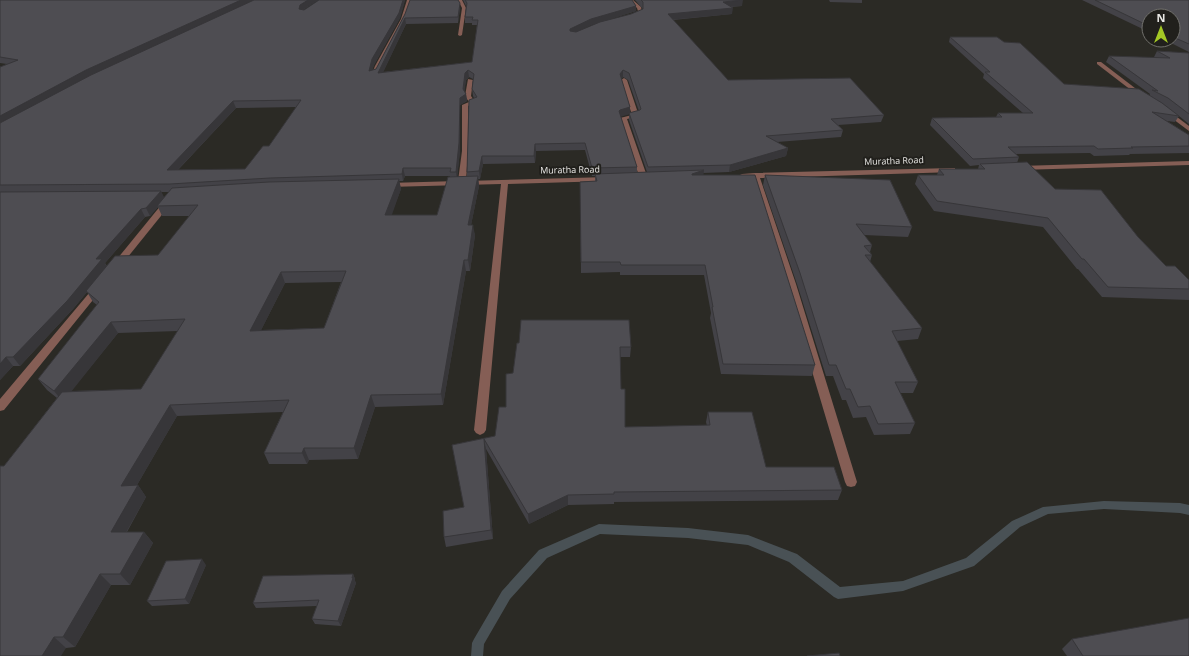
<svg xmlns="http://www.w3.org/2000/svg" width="1189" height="656" font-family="'Open Sans',sans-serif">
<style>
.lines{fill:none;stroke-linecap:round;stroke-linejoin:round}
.stream{fill:#495155;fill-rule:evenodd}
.minor{fill:#855e55;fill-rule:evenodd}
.wall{fill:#434247;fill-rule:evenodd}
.shaded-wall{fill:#373639}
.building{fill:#4e4d52;stroke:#373639;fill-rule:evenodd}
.labels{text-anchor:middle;stroke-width:4;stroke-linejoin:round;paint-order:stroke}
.far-street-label{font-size:9px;fill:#e9e8e5;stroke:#21201c}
</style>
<rect width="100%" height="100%" fill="#2b2a25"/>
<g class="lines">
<path class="stream" d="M1104,501L1180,503L1189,505V515L1180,513L1104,509L1048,514L1020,527L974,566L903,591L838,599L834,597L789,562L748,545L688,538L600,534L547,558L510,599L484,644L483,656H471L472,643L474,639L502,591L539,550L599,524L688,528L748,535L797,554L840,587L903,581L966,558L1012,521L1043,507Z"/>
<g class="minor">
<path d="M407,0H411L405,19L376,75L371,76L375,66L401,19Z"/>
<path d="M458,0H462L466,8L462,35L460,36L458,35L462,8Z"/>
<path d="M629,0H633L641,7L642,12L631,18L629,16L638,11L637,8Z"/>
<path d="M1097,62H1101L1144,95V97H1140L1097,64Z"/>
<path d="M624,78L627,80L639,116L627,119L648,179L644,181L640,179L620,118L632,115L621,80Z"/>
<path d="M468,79L473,80L471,96L476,103L468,106V151L466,181L608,177L612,179L608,181L508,184L486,430L484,433L480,435L476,433L474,430L501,184L388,187L384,185L388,183L458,181L462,151V105L469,102L465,96Z"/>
<path d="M1165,111H1169L1189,126V131L1165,113Z"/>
<path d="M1189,161V165L1019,170L1015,168L1019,166Z"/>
<path d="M952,168H955V172L760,178L796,284L857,482L855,486L851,487L847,486L845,482L786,284L752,178H742L738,176L742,174L755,173Z"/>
<path d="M166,199H172L173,201L119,268H113L112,266L113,264Z"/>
<path d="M98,285L101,286L103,288L101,290L4,410L0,411V399L95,286Z"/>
</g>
</g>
<g class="wall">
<path d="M0,0H318L303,10H304L319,0H405L400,18L374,65L372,70L376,69L405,14L460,8L458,23L406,24L383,72L472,62L477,25H472V23H465V17L466,6L463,0H632L636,6V11L591,25L576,32L631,14L643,9L642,8L635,0H742V6L731,7L732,14L673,20L728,80L884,115L881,122L838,125L843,130L841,137L777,142L788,148L786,156L729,172L703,173V175L815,365L812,376L721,374L710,318L711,313L704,275H620V272L581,273L580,182L595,181V176H592L585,150L536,151L535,163L483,164L480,179H478L479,186L471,225L475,235L470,271H466L443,405L375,407L358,459L309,460L307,464H269L264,453L283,412L177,416L137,485H138L146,497L127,532H144L153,543L130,585H111L75,647L66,648L0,656L4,466L57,398L47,390L38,379L97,305L93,302L87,292L73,309L20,366H13L0,380V67L7,64L0,63ZM469,77L473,79L472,89L473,96L474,98L467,172V177H457L460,151V105L467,101L466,94L464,91L466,80ZM623,77L628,80L639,111L630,113L621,79ZM297,107L269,146L245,169L178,170L236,108ZM629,114V120L647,172H637V167L620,116ZM405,176H450L437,215H391L401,189L399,181H403ZM161,192H169L164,198ZM158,207L162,216H190L158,255L107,266L105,263L145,217L150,216ZM341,282L324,328L261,330L285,283ZM178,331L141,389L71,391L118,333Z"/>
<path d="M829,0H862V3L830,2Z"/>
<path d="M1082,0H1189V52L1165,40H1173V16H1149V32Z"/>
<path d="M950,37L1004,42L1064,84L1149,96L1150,94L1106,62L1109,56L1155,58L1154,57L1157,51L1189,53V124L1179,116L1175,122L1167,121L1189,135V153L1130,154L1129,155L1094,156L1090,153L1015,154L1019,157L1017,163L1055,189L1138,237L1166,266L1189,280V300L1102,297L1078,269H1077L1043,227L934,211L915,184L918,175H937L939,169H978L979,165L970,166L930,125L932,118L996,117L998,113H1023L983,78L984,74L949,42Z"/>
<path d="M765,175L912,227L908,237L864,235L872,245L870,252L872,255L870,262L922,328L918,339L897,341L918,382L913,393H900L915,423L910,434L874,435L866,417L853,418L846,400H842L833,376H826L797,284L763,185Z"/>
<path d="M517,343L631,347L630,357H620L621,389L625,427L707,426L706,422L708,412L766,467L842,490L838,500L614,502V504L568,505L529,524L486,449L493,539L446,547L444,537L464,507L452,445L495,436L506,407L513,373Z"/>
<path d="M206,565L189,604L152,606L147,601Z"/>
<path d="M353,574L355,579V581L356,583L341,626L315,624L312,619L317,606L256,608L253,603Z"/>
<path d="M1072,639L1189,656H1067L1062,649Z"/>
</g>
<g class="shaded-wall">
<path d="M241,0H254L0,125V116L86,70Z"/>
<path d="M308,0H318L301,11L299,9L300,5Z"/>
<path d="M403,0H405L400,18L374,65L370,77L369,71L372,59Z"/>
<path d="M743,0L742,6L722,7L723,2Z"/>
<path d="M460,3V8L458,23V17Z"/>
<path d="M636,6V11L591,25L570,35V29L591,19Z"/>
<path d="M733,8L732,14L668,20V14Z"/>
<path d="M405,18L406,24L380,79L378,73Z"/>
<path d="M468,70L469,77L466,80L464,96L463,89L465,73Z"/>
<path d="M623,70V77L620,80V74Z"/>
<path d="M466,94L467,101L460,105V151L457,180L456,172L460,98Z"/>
<path d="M233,101L236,108L170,178L167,170Z"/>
<path d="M630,107V114L620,117L619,111L620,110Z"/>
<path d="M535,144L536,151L535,163L534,156Z"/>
<path d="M788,148L786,156L729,172L730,165Z"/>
<path d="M482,156L483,164L480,179L479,171Z"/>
<path d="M403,168L405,176L403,181L402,174Z"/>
<path d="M704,170L703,180L691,183L692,174Z"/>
<path d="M478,176L479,186L469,235L468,225Z"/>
<path d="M399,179L401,189L388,226L385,215Z"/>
<path d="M161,191L165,199L157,206L158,207L150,216L146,208Z"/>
<path d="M141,209L145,217L105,263L107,268L73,309L20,366L13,357L96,259Z"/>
<path d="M473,225L475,235L470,271L468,260Z"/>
<path d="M464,260L466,271L443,405L441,394Z"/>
<path d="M281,272L285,283L255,342L250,331Z"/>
<path d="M111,322L118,333L63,402L54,391Z"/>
<path d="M6,357L13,366L0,380V364Z"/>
<path d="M371,395L375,407L358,459L354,448Z"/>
<path d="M170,405L177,416L130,497L121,486Z"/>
<path d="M484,439L486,449L493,539L491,530Z"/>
<path d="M304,448L309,460L307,464L302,453Z"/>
<path d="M138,485L146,497L120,543L111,532Z"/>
<path d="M568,495V505L529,524L528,514Z"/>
<path d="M144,532L153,543L130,585L120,574Z"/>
<path d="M202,559L206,565L189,604L185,599Z"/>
<path d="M100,574L111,585L75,647L63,637Z"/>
<path d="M353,574L355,579V581L356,583L341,626L338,621Z"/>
<path d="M54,637L66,648L61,656H42Z"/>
</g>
<g class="building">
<path d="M0,0H241L86,70L0,116V67L18,60L0,57Z"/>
<path d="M254,0H308L300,5L299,9L304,10L319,0H403L399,13L372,59L369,71L376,69L405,14L410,0H458L460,3L458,17L405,18L378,73L472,62L478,20H472L473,17H465L467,3L465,0H632L636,6L591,19L570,29V31L576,32L600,22L631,14L643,9V2L641,0H743L723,2L733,8L668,14L728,80L850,78L884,115L831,119L843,130L766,136L788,148L730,165L648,167L629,113L640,110L641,109L629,73L623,70L620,74L630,107L620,110L619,111L637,167L592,168L585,143L535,144L534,156H482L479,171L467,172L469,100L477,97L472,89L474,74L468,70L465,73L463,89L466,94L460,98L459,143L456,172H450L451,168H403L402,174L270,178L170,184L0,185V123L91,75ZM301,100L269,146H263L245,169L167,170L233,101Z"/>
<path d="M1095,0H1189V44L1173,37V16H1149V26Z"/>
<path d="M950,37H997L1004,42L1020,43L1064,84L1139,89L1162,103L1179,116L1152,112L1189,135V146L1131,147L1133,148L1098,149L1094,146L1008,147L1019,157L973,159L932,118L1002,117L998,113H1033L985,72H990Z"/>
<path d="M1157,51L1189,53V114L1168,98L1152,90L1158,91L1109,56L1170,58Z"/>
<path d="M1027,162L1055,189L1101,190L1138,237L1166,266H1175L1189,280V289L1108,287L1084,259H1082L1048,218L937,201L918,175H944L939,169H985L980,164Z"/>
<path d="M704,170L692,174V175H755L815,365L723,364L712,307H713L705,265H621L620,262H581L580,182L597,181L595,174Z"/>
<path d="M765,175L890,180L912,227L856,224L872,245L864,246L872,255H865L922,328L892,331L918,382H895L915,423L878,424L870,406L858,407L850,389H846L836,365H829L800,273Z"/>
<path d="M478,176L468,225H473L468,260H464L441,394L371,395L354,448H304L302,453H264L289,400L170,405L121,486L138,485L111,532H144L120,574H100L63,637H54L42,656H0V466H4L62,392L141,389L185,319L111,322L54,391L38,379L99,302L86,291L115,256L158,255L198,205L157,206L172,188L269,182L399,179L385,215H437L448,177ZM346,271L324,328L250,331L281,272Z"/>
<path d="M161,191L146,208L141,209L96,259H102L67,301L13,357H6L0,364V192Z"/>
<path d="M521,320H629L631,347H620L621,389H625V427L710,425L708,412H752L766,467H834L842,490L614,492V494L568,495L528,514L484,439L491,530L444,537L443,511L464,507L452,445L495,436L499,407H506V374L513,373L517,343H519Z"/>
<path d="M202,559L185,599L147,601L166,561Z"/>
<path d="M353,574L352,578H353L338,621L312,619L319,600L253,603L263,576Z"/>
<path d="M1189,618V656H1083L1072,639Z"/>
<path d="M839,653L840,656H807Z"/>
</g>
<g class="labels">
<g class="far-street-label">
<text transform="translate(894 161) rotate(-2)" y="3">Muratha Road</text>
<text transform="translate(570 170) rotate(-1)" y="3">Muratha Road</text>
</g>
</g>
<g transform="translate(1161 28)"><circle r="19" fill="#21201c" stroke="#71706c"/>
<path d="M0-3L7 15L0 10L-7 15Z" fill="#a4c825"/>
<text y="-6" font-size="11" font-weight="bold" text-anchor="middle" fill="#e9e8e5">N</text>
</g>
</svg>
